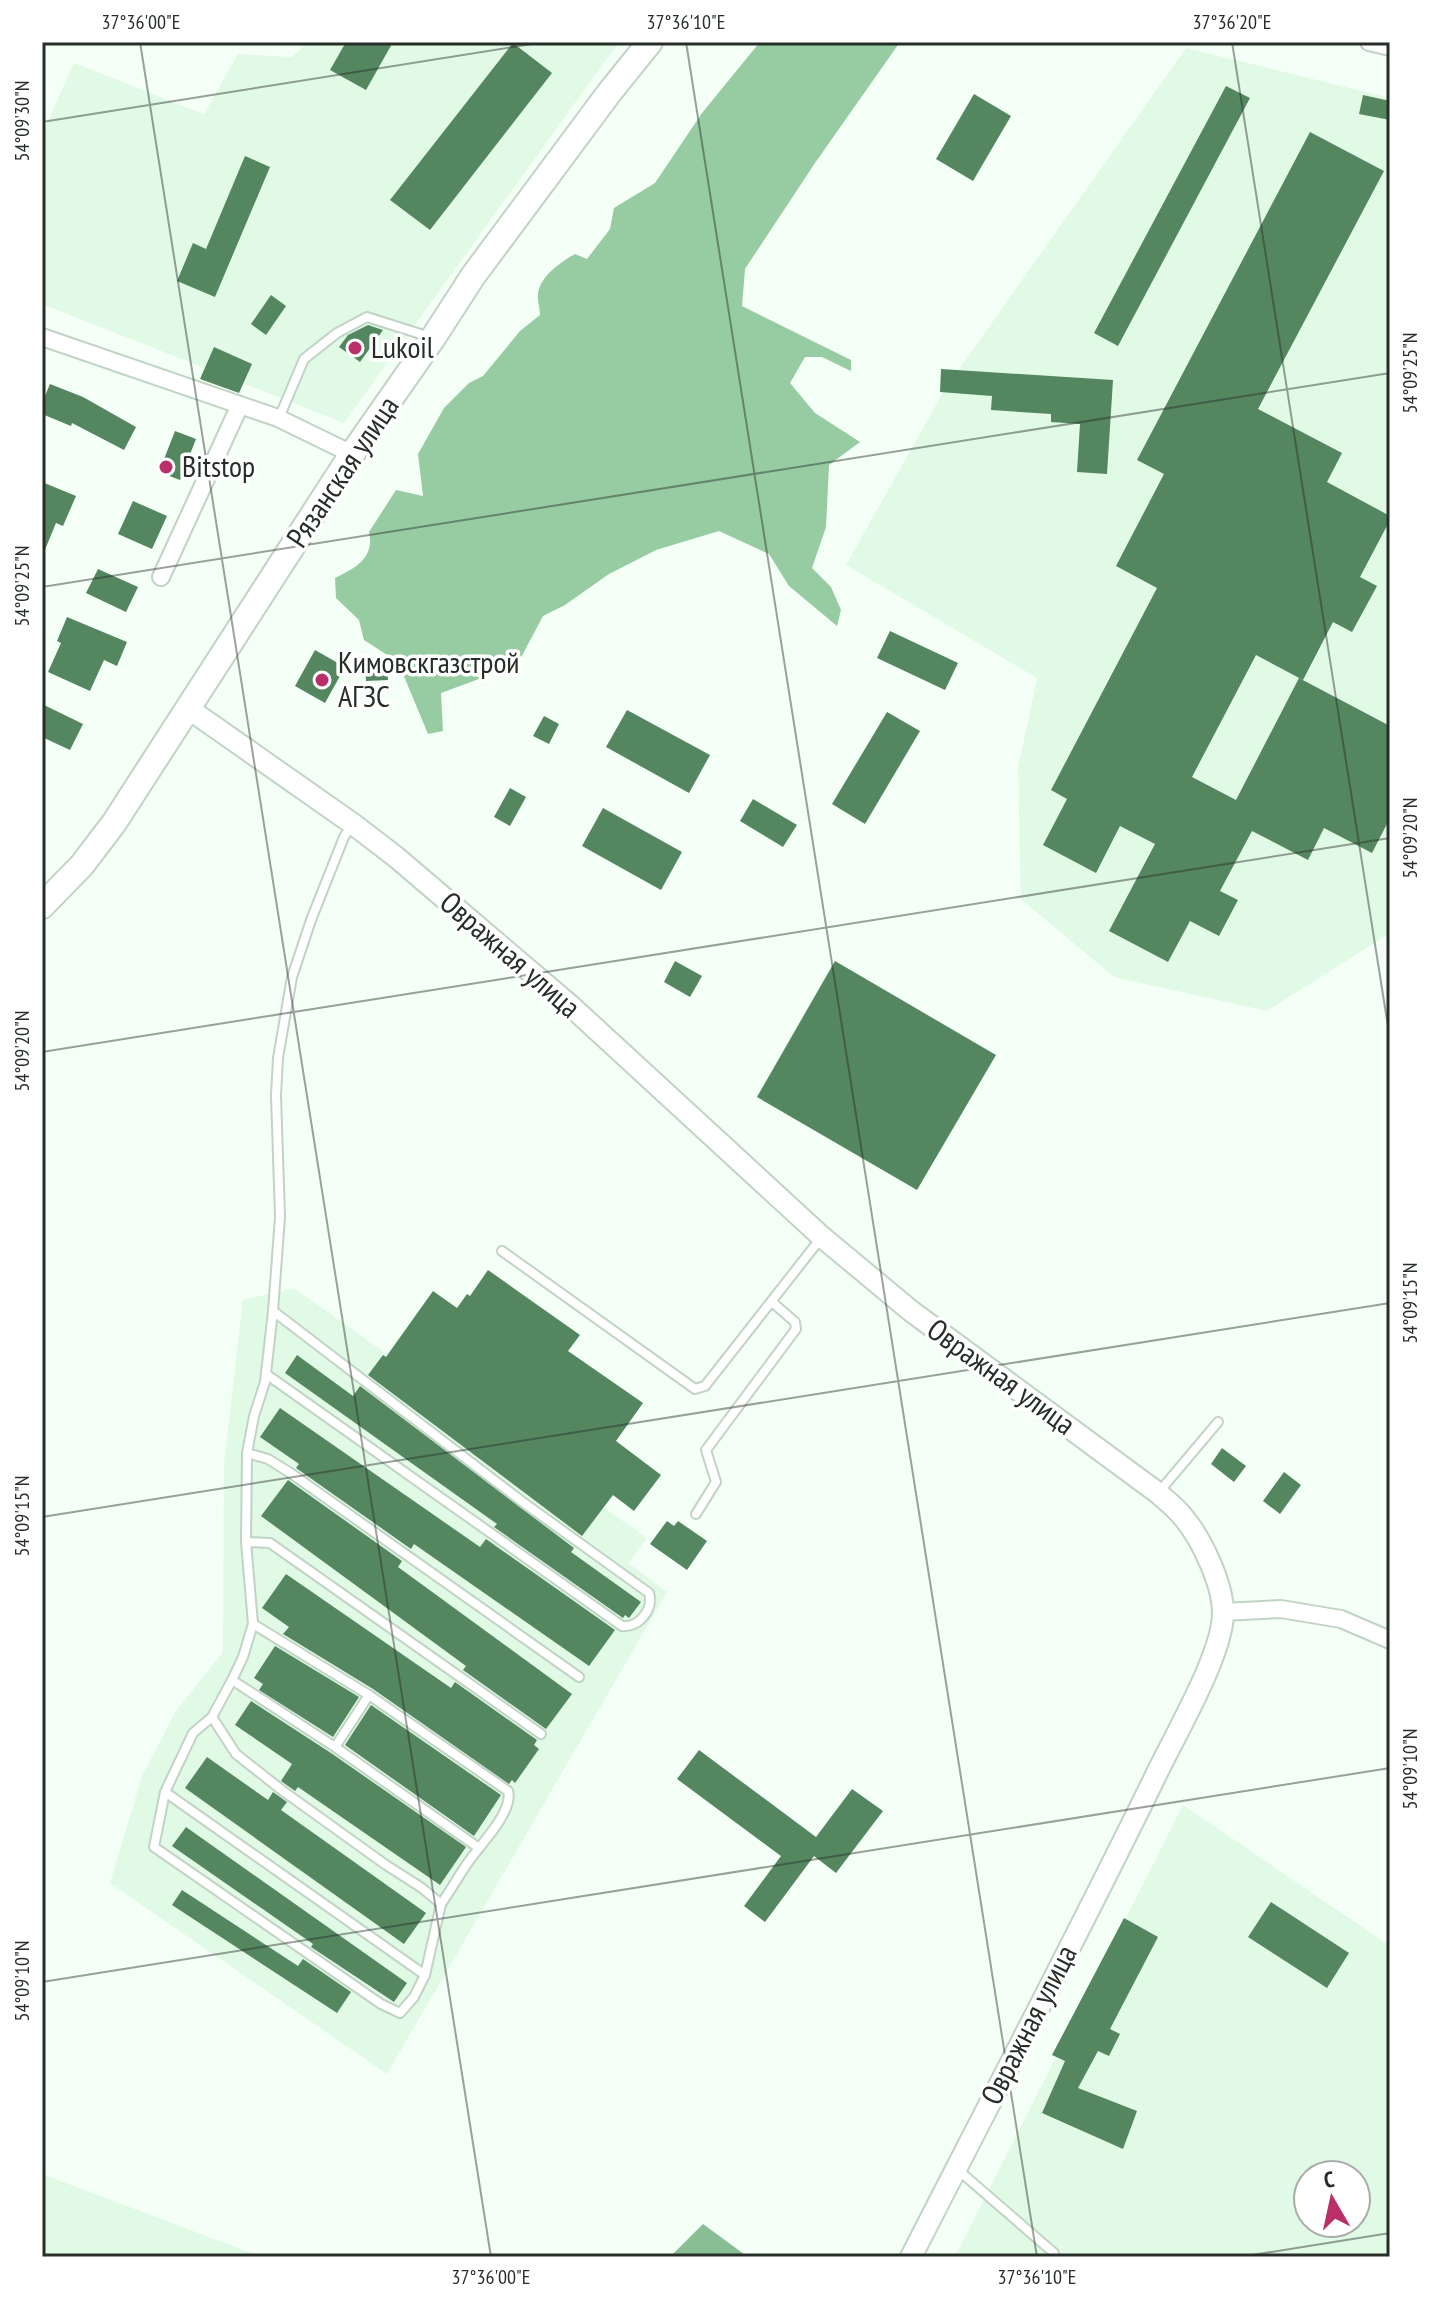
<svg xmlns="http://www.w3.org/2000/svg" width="1432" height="2299" font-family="'PT Sans Narrow',sans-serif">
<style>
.built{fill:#e1fae6;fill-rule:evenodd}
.forest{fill:#97cca2}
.water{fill:#89be95}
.building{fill:#548660}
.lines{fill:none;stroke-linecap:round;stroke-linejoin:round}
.service-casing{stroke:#c1d3c5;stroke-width:12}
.minor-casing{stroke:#c1d3c5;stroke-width:20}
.tertiary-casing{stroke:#c1d3c5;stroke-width:24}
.primary-casing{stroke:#c1d3c5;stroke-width:28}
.service{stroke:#fff;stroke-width:8}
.minor{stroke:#fff;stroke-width:16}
.tertiary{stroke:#fff;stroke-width:20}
.primary{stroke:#fff;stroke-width:24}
.ticks{fill:none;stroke:#272e28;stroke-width:2;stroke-opacity:0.45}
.poi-dot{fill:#ba2f68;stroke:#fff;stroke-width:3}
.labels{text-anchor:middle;stroke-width:7;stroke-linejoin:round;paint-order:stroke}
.poi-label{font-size:30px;fill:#272e28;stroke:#fff;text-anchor:start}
.street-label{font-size:30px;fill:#272e28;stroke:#fff}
.neatline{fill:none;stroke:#272e28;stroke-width:3}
.ticks-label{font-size:20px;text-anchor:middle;fill:#272e28}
</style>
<rect width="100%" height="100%" fill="#f4fff6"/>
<g class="built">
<path d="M308,42H619L344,423L42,304V134L74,63L204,114L238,54L292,57Z"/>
<path d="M1186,48L1390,98V933L1267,1011L1114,977L1021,899L1018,769L1037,678L846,565L945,389Z"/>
<path d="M294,1288L647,1538L628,1563L667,1592L387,2074L110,1883L142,1776L176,1711L223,1652L224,1463L243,1300Z"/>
<path d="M1183,1805L1390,1946V2257H955ZM1308,2175H1356V2223H1308Z"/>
<path d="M42,2174L262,2257H42Z"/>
</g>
<path class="forest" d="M760,42H900L815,163L745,269L742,306L851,360V371L822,357H805L790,383L815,413L860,442L829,465L826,527L812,568L831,587L841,610L837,626L789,586L769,554L719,531L656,550L609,574L565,605L543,616L517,665L441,693L443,731L428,734L398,662L364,640L359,620L336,598L335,578C355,568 375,558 369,532L396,490L423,496L418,454L444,408L469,383L483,376L520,331L540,315C540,309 537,300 538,294C540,276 561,262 575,254L587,259L610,229L614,208L655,183L702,113Z"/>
<path class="water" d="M703,2224L748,2257H670Z"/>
<g class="building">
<path d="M346,42H393L366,90L330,70Z"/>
<path d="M513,43L552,73L430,230L390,200Z"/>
<path d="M1226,86L1250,98L1118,346L1094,333Z"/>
<path d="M974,94L1011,116L973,181L936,159Z"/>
<path d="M1363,95L1390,101V120L1359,114Z"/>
<path d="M1310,132L1384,171L1258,409L1342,453L1327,482L1390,516V520L1360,577L1377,586L1352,632L1333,622L1303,680L1256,655L1192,777L1236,800L1299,678L1390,726V818L1372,853L1324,828L1308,860L1252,831L1220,891L1238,900L1219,936L1190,921L1168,962L1109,931L1155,844L1120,826L1096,873L1043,845L1067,799L1051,790L1157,588L1116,566L1164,474L1137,460Z"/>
<path d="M245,156L270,167L215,297L177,281L193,243L206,249Z"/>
<path d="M271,295L286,306L266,335L251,324Z"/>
<path d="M368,325L383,330L360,362L339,347L348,335Z"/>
<path d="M214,347L252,364L239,393L200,379Z"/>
<path d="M941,369L1113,380L1107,474L1077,472L1080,424L1051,422V414L991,410L992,396L940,392Z"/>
<path d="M50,384L83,397L136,427L124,450L72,423L71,426L42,414V403Z"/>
<path d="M175,431L196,439L180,480L159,472Z"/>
<path d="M42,482L76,496L63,526L56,523L42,557Z"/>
<path d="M133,501L167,516L152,549L118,534Z"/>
<path d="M98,569L138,587L126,612L86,593Z"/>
<path d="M67,617L127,642L117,666L104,660L90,691L48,672L61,643L57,641Z"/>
<path d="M890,631L958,663L945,690L877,658Z"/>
<path d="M315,650L345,667L325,703L295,686Z"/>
<path d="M387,657L388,680L366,681L365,658Z"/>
<path d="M42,704L83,724L70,750L42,737Z"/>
<path d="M627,710L710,755L689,793L606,747Z"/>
<path d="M887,712L920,731L865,824L832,804Z"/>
<path d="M544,716L559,724L549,744L533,736Z"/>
<path d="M510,788L526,797L510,826L494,817Z"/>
<path d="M753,799L797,825L783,847L740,821Z"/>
<path d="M603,808L682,852L661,890L582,846Z"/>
<path d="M675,961L702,976L690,997L664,982Z"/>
<path d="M835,961L996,1055L917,1190L757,1097Z"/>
<path d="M488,1270L580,1335L568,1351L643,1403L616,1441L661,1475L634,1511L613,1495L582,1536L368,1375L383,1355L386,1357L433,1291L457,1308L467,1294L470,1296Z"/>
<path d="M297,1355L353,1396L360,1386L574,1548L571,1552L641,1602L629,1618L625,1615L623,1618L494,1527L497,1524L285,1373Z"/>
<path d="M280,1408L480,1547L486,1539L615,1630L589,1666L414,1544L411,1549L296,1468L299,1464L260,1437Z"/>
<path d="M1222,1448L1246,1466L1234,1482L1211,1464Z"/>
<path d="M1284,1472L1301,1485L1280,1514L1263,1501Z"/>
<path d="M288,1480L402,1561L398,1567L572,1694L546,1729L463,1670L466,1666L261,1516Z"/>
<path d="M667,1521L674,1526L678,1521L707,1541L687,1570L650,1544Z"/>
<path d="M286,1574L451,1688L455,1682L537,1740L534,1745L539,1749L515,1783L512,1780L509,1784L373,1689L283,1634L289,1627L262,1608Z"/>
<path d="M275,1646L359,1697L333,1737L259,1690L263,1684L254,1678Z"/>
<path d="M251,1701L331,1753L466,1847L440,1885L298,1787L295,1791L281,1781L292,1764L235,1725Z"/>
<path d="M371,1705L501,1795L474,1836L345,1745Z"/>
<path d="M699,1750L816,1837L852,1789L883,1811L836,1873L814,1856L765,1922L744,1906L781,1856L677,1779Z"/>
<path d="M207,1757L268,1800L273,1792L287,1802L281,1810L426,1913L404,1944L185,1788Z"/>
<path d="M186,1827L407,1983L394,2002L311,1947L313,1944L172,1846Z"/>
<path d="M182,1890L298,1966L303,1959L351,1992L337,2013L172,1905Z"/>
<path d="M1271,1902L1349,1953L1327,1988L1248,1937Z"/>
<path d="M1124,1918L1158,1937L1110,2029L1120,2034L1109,2056L1098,2051L1078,2088L1137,2111L1123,2149L1042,2113L1065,2061L1052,2055Z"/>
</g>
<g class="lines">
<g class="service-casing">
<g id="service">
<path d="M279,418L304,359L337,333L367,317L430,337"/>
<path d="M502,1251L695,1389L705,1386L821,1238"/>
<path d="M266,1374L622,1626C639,1628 654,1609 649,1593L524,1503L273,1311"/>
<path d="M247,1453L268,1459L292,1474L579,1677"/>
<path d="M1159,1492L1218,1422"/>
<path d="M696,1514L716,1482L706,1450L796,1329L795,1322L772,1302"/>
<path d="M246,1542L270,1543L541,1734"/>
<path d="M253,1624L369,1695L508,1791C514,1811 480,1845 469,1861C459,1875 451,1890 441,1904"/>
<path d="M232,1680L335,1747L479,1848"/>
<path d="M212,1717L236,1754L283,1791L386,1865L422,1888L441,1904L425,1975"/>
<path d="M335,1747L369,1695"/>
<path d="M165,1792L425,1975L414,1997L400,2013L381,2004L154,1847L165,1792L193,1733L212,1717L232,1680L243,1657L253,1624L246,1542L247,1453L254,1416L265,1382L273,1311L280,1217L276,1095L278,1058L292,977L311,920L344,837L352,825"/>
<path d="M957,2169L1054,2253"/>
</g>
</g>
<g class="minor-casing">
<g id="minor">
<path d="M1369,42L1390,47"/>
<path d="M42,337L278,418L352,454"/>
<path d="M161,577L240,405"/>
<path d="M1223,1612L1281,1609L1341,1619L1390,1640"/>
</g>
</g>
<g class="tertiary-casing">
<path id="tertiary" d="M189,709L353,824L396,857L572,1007L822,1237L911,1311L1158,1493C1167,1501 1177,1509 1184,1518C1202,1540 1223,1584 1223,1613C1223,1654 1175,1735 1156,1775C1077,1937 993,2096 911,2257"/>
</g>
<g class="primary-casing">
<path id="primary" d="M42,906L82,865L114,823L352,454L433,338L473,276L609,93L650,42"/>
</g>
<use href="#service" class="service"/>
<use href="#minor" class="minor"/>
<use href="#tertiary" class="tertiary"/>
<use href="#primary" class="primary"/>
</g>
<path class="ticks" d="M140,42L491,2257M686,42L1037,2257M1232,42L1390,1039M42,122L544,42M42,587L1390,373M42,1052L1390,838M42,1517L1390,1303M42,1982L1390,1768M1240,2257L1390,2233"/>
<g class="poi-dot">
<circle cx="355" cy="348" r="8"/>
<circle cx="166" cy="467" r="8"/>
<circle cx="322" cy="680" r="8"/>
</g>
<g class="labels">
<g class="poi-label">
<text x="371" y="358">Lukoil</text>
<text x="182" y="477">Bitstop</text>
<text x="338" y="673">Кимовскгазстрой<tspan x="338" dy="34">АГЗС</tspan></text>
</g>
<g class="street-label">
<text transform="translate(343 472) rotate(-56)" y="10">Рязанская улица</text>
<text transform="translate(510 955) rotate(41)" y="10">Овражная улица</text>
<text transform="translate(1001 1377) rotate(36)" y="10">Овражная улица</text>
<text transform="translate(1029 2025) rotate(-63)" y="10">Овражная улица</text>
</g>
</g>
<rect width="1432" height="2299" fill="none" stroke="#ffffff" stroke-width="88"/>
<g transform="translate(1332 2199) rotate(351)"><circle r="38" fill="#ffffff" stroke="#a9aba9" stroke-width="2"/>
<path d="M0-6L14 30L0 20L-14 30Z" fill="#ba2f68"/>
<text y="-12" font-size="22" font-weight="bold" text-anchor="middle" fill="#272e28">С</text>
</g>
<rect x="44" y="44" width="1344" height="2211" class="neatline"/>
<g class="ticks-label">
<text x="141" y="29">37°36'00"E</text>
<text x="686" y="29">37°36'10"E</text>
<text x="1232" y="29">37°36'20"E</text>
<text transform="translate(22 121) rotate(-90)" y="7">54°09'30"N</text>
<text transform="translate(1410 373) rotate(-90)" y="7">54°09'25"N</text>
<text transform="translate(22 586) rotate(-90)" y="7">54°09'25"N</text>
<text transform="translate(1410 838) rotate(-90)" y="7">54°09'20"N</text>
<text transform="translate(22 1051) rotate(-90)" y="7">54°09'20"N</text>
<text transform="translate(1410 1303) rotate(-90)" y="7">54°09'15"N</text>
<text transform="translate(22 1516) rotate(-90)" y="7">54°09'15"N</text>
<text transform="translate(1410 1769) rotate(-90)" y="7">54°09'10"N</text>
<text transform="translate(22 1981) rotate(-90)" y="7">54°09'10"N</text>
<text x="491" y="2284">37°36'00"E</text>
<text x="1037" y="2284">37°36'10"E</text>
</g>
</svg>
